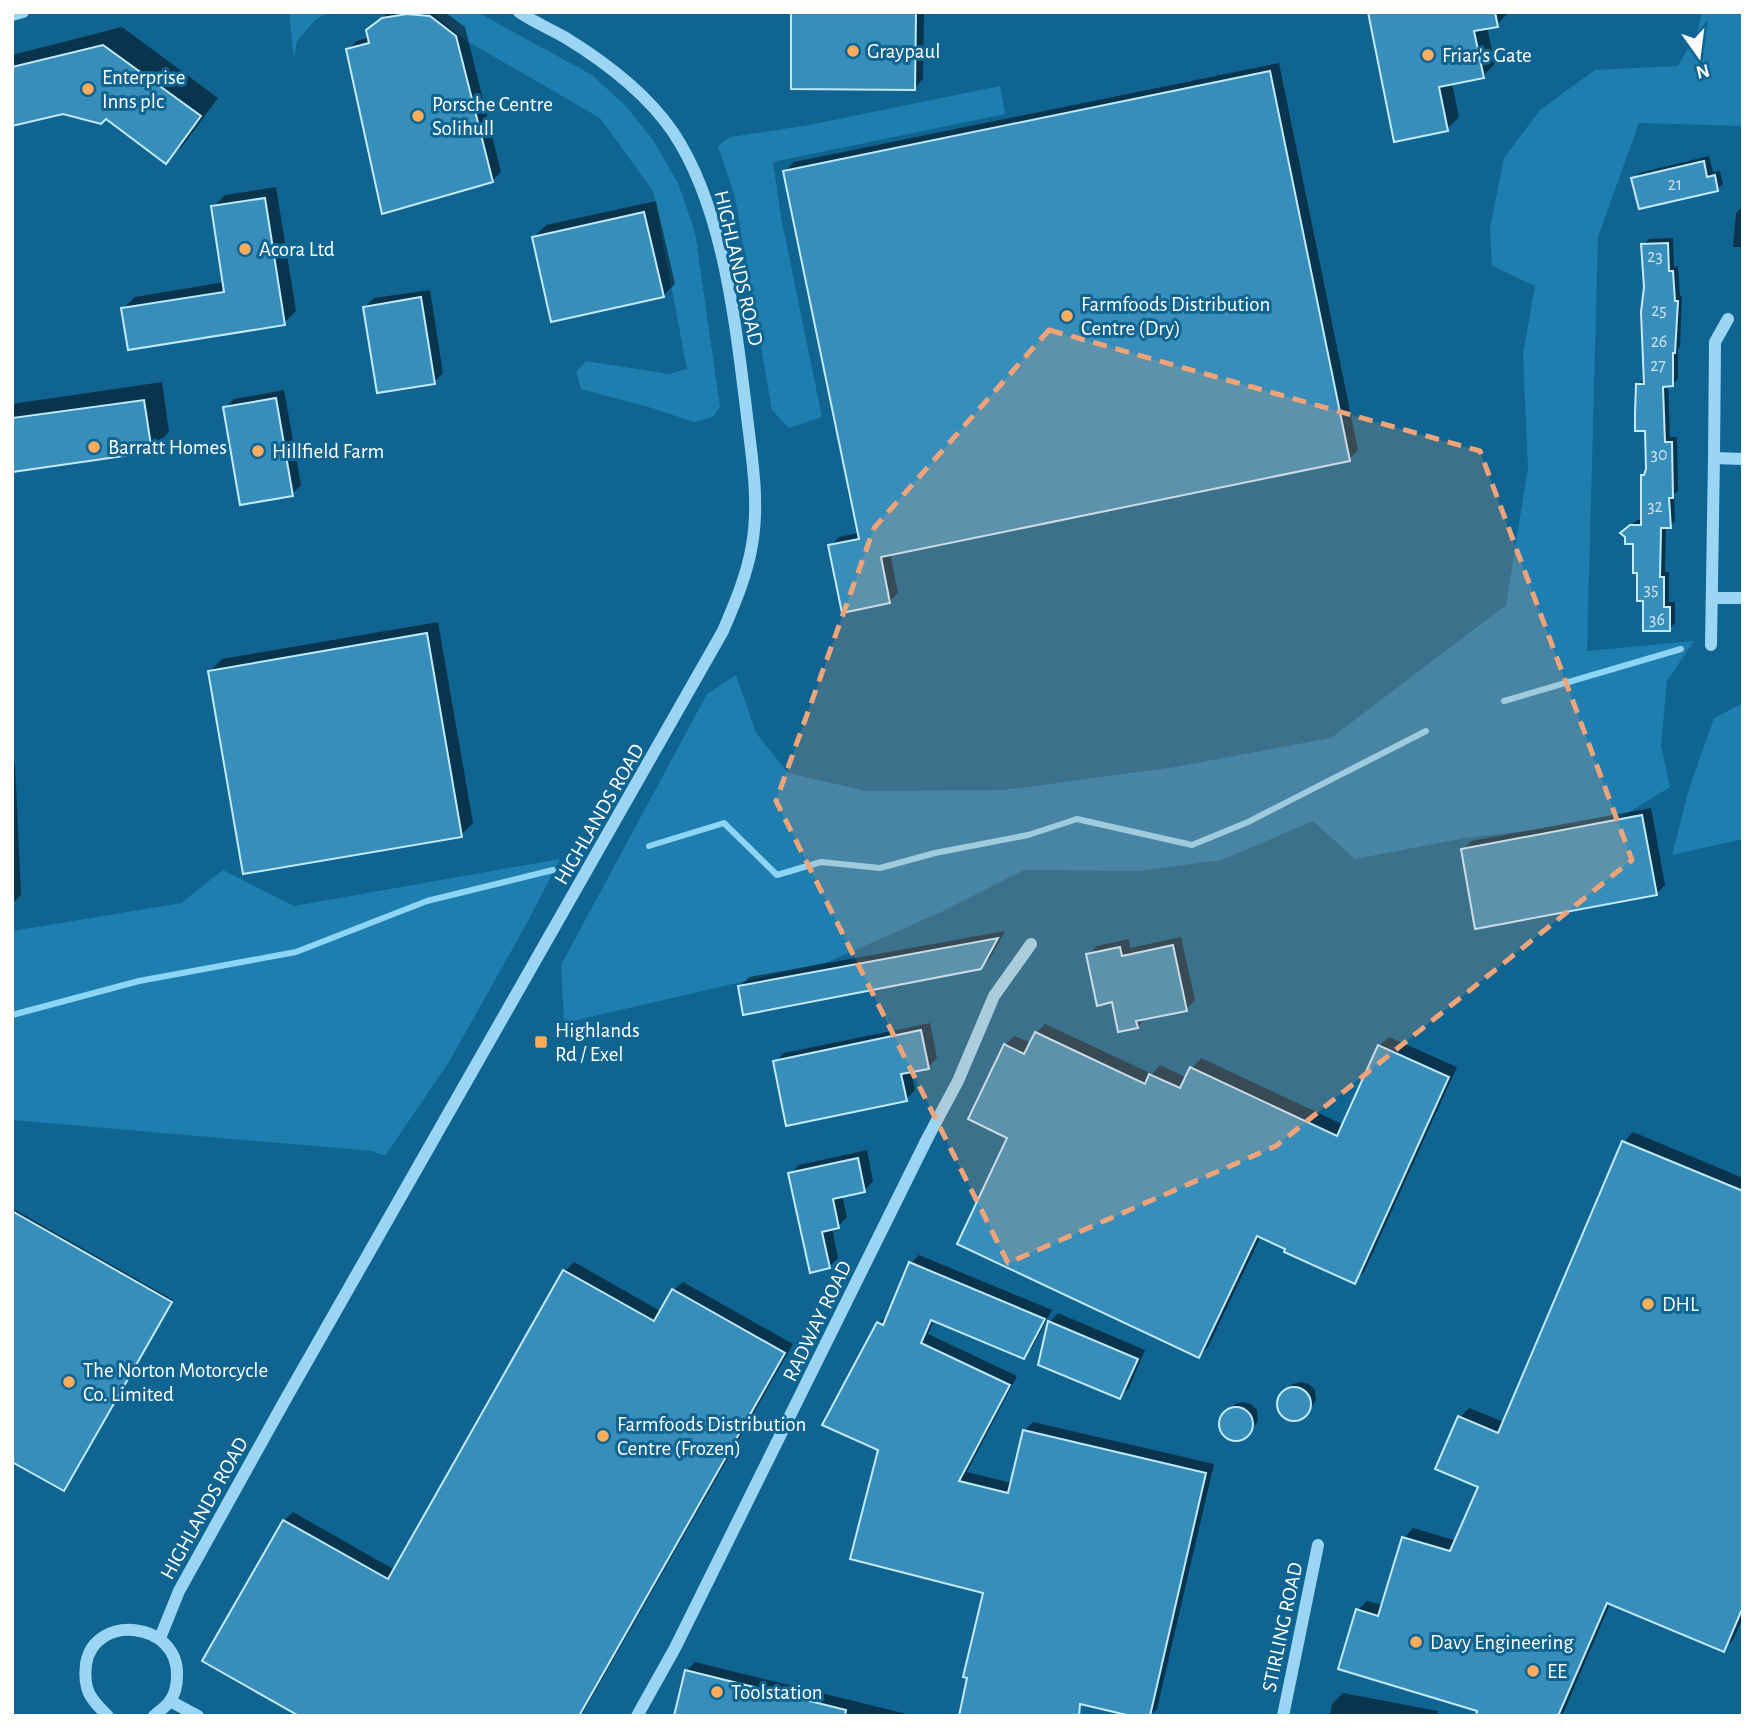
<svg xmlns="http://www.w3.org/2000/svg" width="1755" height="1728" font-family="'Alegreya Sans',sans-serif">
<style>
.green{fill:#1e7eaf}
.shadow{fill:#0007}
.lines{fill:none;stroke-linecap:round;stroke-linejoin:round}
.stream{stroke:#8cd5f7;stroke-width:6}
.building{fill:#388eba;stroke:#c2eafe;stroke-width:2}
.minor{stroke:#9ad6f3;stroke-width:12}
.marked{fill:#f2a479;fill-opacity:0.2;stroke:#f2a479;stroke-width:5;stroke-dasharray:14 9;stroke-linejoin:round}
.poi-dot{fill:#ffad5d;stroke:#0f6491;stroke-width:2.5}
.labels{text-anchor:middle;stroke-width:6;stroke-linejoin:round;paint-order:stroke}
.number-label{font-size:18px;fill:#cde3ee}
.poi-label{font-size:21px;fill:#fff;stroke:#0f6491;text-anchor:start}
.street-label{font-size:21px;fill:#fff;stroke:#0f6491}
</style>
<rect width="100%" height="100%" fill="#0f6491"/>
<g class="green">
<path d="M289,12H330L316,19L297,41L294,59Z"/>
<path d="M431,12H477L592,75L626,106L653,140L678,183L695,232L720,407L713,417L694,422L652,408L581,389L576,372L586,361L669,374L687,369L653,191L600,118L465,40Z"/>
<path d="M1702,12H1743V126L1639,123L1598,237L1587,651L1694,641L1667,681L1661,745L1670,787L1615,821L1465,838L1355,859L1313,821L1222,860L1138,871L1024,870L941,912L828,962L564,1023L561,965L707,694L736,675L756,733L788,773L866,791L1004,790L1175,767L1331,738L1506,605L1528,468L1523,354L1535,286L1492,266L1490,228L1504,158L1540,110L1595,70L1678,66L1698,30Z"/>
<path d="M1000,86L1005,114L773,162L781,217L822,417L789,428L772,410L735,197L718,146L730,137L809,125Z"/>
<path d="M1743,703V839L1672,855L1689,789L1714,718Z"/>
<path d="M560,859L528,921L449,1062L385,1156L372,1151L12,1120V931L181,903L223,870L294,906Z"/>
</g>
<g class="shadow">
<path d="M389,12H445L465,27L501,172L492,181L348,50L357,41L370,37L368,30Z"/>
<path d="M793,12H924L923,79L915,88Z"/>
<path d="M1369,12H1509L1497,25L1487,27L1495,64L1483,76L1452,83L1459,117L1447,129Z"/>
<path d="M122,27L218,98L184,144L166,162L106,116L63,112L12,124V55Z"/>
<path d="M1279,63L1358,450L1349,459L890,553L898,593L889,602L830,546L839,537L859,533L785,171L794,162Z"/>
<path d="M1709,156L1713,172L1720,171L1723,184L1717,189L1633,179L1639,173Z"/>
<path d="M276,187L296,311L284,323L123,309L135,297L225,282L213,207L225,195Z"/>
<path d="M656,201L675,284L663,296L534,237L546,225Z"/>
<path d="M1742,207L1743,247H1733L1736,213Z"/>
<path d="M1673,238L1674,267L1678,266L1680,296H1682L1680,346L1678,349V379L1672,385H1668L1670,437H1677L1678,491L1674,494L1675,521L1670,526L1666,527L1665,572H1669V602H1675V623L1669,629L1645,599L1634,542L1623,533L1637,520H1643V476L1647,472V429L1637,385L1645,379L1646,287L1643,245L1649,239Z"/>
<path d="M430,290L443,373L434,382L365,307L374,298Z"/>
<path d="M162,382L169,432L151,450L12,470V404Z"/>
<path d="M284,390L301,485L292,494L225,408L234,399Z"/>
<path d="M438,622L473,823L461,835L210,671L222,659Z"/>
<path d="M12,763H15L21,895L12,904Z"/>
<path d="M1651,808L1665,885L1656,894L1463,850L1471,841Z"/>
<path d="M1005,931L990,958L980,968L740,986L749,977Z"/>
<path d="M1181,937L1195,1000L1186,1009L1146,1018L1137,1027L1113,1000L1088,955L1097,946L1129,939L1130,948Z"/>
<path d="M930,1023L937,1058L928,1067L911,1071L915,1090L906,1099L775,1062L784,1053Z"/>
<path d="M1045,1024L1152,1074L1160,1065L1187,1078L1192,1068L1201,1058L1344,1125L1379,1046L1389,1037L1457,1067L1364,1272L1354,1281L1261,1236L1208,1347L1199,1356L1009,1137L1005,1045L1014,1036L1031,1043L1036,1033Z"/>
<path d="M1633,1132L1743,1178V1617L1733,1640L1723,1650L1611,1602L1562,1716H1477L1479,1710L1358,1610L1367,1601L1383,1605L1404,1538L1413,1528L1457,1541L1480,1486L1460,1417L1469,1408L1504,1422L1624,1142Z"/>
<path d="M867,1150L873,1181L865,1190L842,1195L847,1217L838,1226L832,1228L838,1258L829,1267L790,1174L799,1165Z"/>
<path d="M12,1208L173,1300L66,1487L12,1460Z"/>
<path d="M919,1255L1052,1310L1032,1348L1023,1357L935,1319L928,1334L1017,1376L967,1472L1012,1483L1024,1431L1033,1422L1214,1464L1157,1709L1150,1716H1139L1068,1699L880,1449L878,1323L889,1315L911,1263Z"/>
<path d="M574,1262L662,1312L674,1290L683,1282L793,1344L581,1716H303L284,1521L293,1512L395,1570L565,1271Z"/>
<path d="M1058,1313L1145,1350L1129,1388L1120,1397L1050,1322Z"/>
<path d="M1301,1382L1309,1384L1315,1390L1316,1400L1305,1416L1298,1419L1287,1418L1281,1412L1279,1402L1281,1395L1293,1384Z"/>
<path d="M1243,1402L1251,1404L1257,1410L1258,1421L1247,1436L1240,1439L1229,1438L1223,1432L1221,1422L1223,1416L1235,1404Z"/>
<path d="M695,1662L915,1716H676L686,1671Z"/>
<path d="M1343,1693L1438,1711L1437,1716H1330L1332,1704Z"/>
</g>
<g class="lines">
<g class="stream">
<path d="M1504,701L1681,649"/>
<path d="M649,846L724,823L777,875L821,862L880,868L935,853L1028,835L1077,819L1192,845L1248,822L1426,731"/>
<path d="M12,1015L139,981L296,952L427,901L553,870"/>
</g>
</g>
<g class="building">
<path d="M791,12H916L915,90L791,89Z"/>
<path d="M1368,12H1495L1498,27L1474,31L1484,78L1439,87L1448,131L1394,142Z"/>
<path d="M407,14L430,16L456,36L493,182L382,214L346,49L369,43L366,30L382,18Z"/>
<path d="M103,45L201,116L166,164L106,119L101,124L63,114L12,126V67Z"/>
<path d="M1270,71L1350,461L881,557L890,603L842,613L828,545L859,539L783,171Z"/>
<path d="M1704,161L1707,177L1715,175L1718,191L1639,209L1631,178Z"/>
<path d="M265,198L285,325L128,350L121,308L224,292L211,206Z"/>
<path d="M644,212L664,297L551,322L532,237Z"/>
<path d="M1668,243L1669,271H1673L1675,301H1678L1675,353H1673V386L1663,387L1665,442H1672L1673,498H1669L1671,528H1661L1660,577H1664V607H1670V631H1643V601H1637V573H1633V544H1625V537L1620,533L1630,525H1641V475H1644L1646,469L1645,431H1635V413L1636,384H1644L1641,312L1644,287L1641,244Z"/>
<path d="M421,297L435,384L377,393L363,307Z"/>
<path d="M276,398L293,496L240,505L223,407Z"/>
<path d="M144,400L152,452L12,472V418Z"/>
<path d="M427,633L462,837L243,874L208,671Z"/>
<path d="M1642,815L1657,895L1475,929L1461,849Z"/>
<path d="M998,938L981,969L743,1015L738,986Z"/>
<path d="M1173,945L1187,1011L1136,1021L1138,1028L1118,1032L1112,1002L1097,1006L1086,954L1120,947L1122,956Z"/>
<path d="M921,1030L929,1069L901,1074L907,1101L786,1126L773,1061Z"/>
<path d="M1035,1032L1145,1084L1149,1074L1180,1088L1190,1067L1337,1136L1378,1045L1449,1077L1355,1284L1284,1252L1285,1249L1257,1236L1199,1358L957,1244L1007,1138L968,1119L1004,1044L1024,1054Z"/>
<path d="M1622,1141L1743,1191V1607L1724,1652L1607,1603L1558,1716H1476L1477,1711L1338,1669L1356,1609L1378,1616L1402,1537L1450,1551L1478,1487L1435,1469L1458,1416L1498,1433Z"/>
<path d="M858,1158L865,1192L833,1199L839,1228L822,1232L830,1268L810,1273L788,1173Z"/>
<path d="M12,1211L172,1302L64,1491L12,1462Z"/>
<path d="M909,1262L1045,1319L1024,1359L931,1320L921,1343L1010,1385L959,1481L1008,1493L1023,1430L1206,1473L1150,1716H1131L1080,1704L1079,1716H959L967,1678L963,1677L983,1593L850,1559L878,1450L822,1425L877,1322L883,1325Z"/>
<path d="M563,1270L654,1321L672,1289L785,1353L579,1716H299L202,1661L283,1520L388,1579Z"/>
<path d="M1048,1321L1138,1359L1120,1399L1038,1365Z"/>
<circle cx="1294" cy="1404" r="17"/>
<circle cx="1236" cy="1424" r="17"/>
<path d="M685,1670L846,1710L845,1716H674Z"/>
</g>
<g class="lines">
<g class="minor">
<path d="M12,15L23,12"/>
<path d="M1714,458L1715,342L1728,319"/>
<path d="M1712,598H1743"/>
<path d="M1711,645L1714,458L1743,459"/>
<path d="M160,1638L179,1591L284,1402L723,631C735,603 747,575 752,545C760,500 751,453 746,408C735,320 723,207 673,132C647,94 605,62 566,38C550,29 534,22 519,12"/>
<path d="M170,1701L198,1716"/>
<path d="M108,1716C90,1699 83,1690 86,1664C94,1613 179,1621 177,1676C177,1684 175,1694 170,1701C166,1707 159,1711 154,1716"/>
<path d="M637,1716L675,1648L928,1137L958,1081L994,996L1031,944"/>
<path d="M1283,1716L1318,1545"/>
</g>
</g>
<path class="marked" d="M1049,330L1480,451L1632,860L1276,1146L1008,1263L776,801L874,528Z"/>
<g class="poi-dot">
<circle cx="853" cy="51" r="7"/>
<circle cx="1428" cy="55" r="7"/>
<circle cx="88" cy="89" r="7"/>
<circle cx="418" cy="116" r="7"/>
<circle cx="245" cy="249" r="7"/>
<circle cx="1067" cy="316" r="7"/>
<circle cx="94" cy="447" r="7"/>
<circle cx="258" cy="451" r="7"/>
<rect x="534" y="1035" width="14" height="14" rx="3.5"/>
<circle cx="1648" cy="1304" r="7"/>
<circle cx="69" cy="1382" r="7"/>
<circle cx="603" cy="1436" r="7"/>
<circle cx="1416" cy="1642" r="7"/>
<circle cx="1533" cy="1671" r="7"/>
<circle cx="717" cy="1692" r="7"/>
</g>
<g class="labels">
<g class="number-label">
<text x="1675" y="190">21</text>
<text x="1655" y="262">23</text>
<text x="1659" y="316">25</text>
<text x="1659" y="347">26</text>
<text x="1658" y="371">27</text>
<text x="1659" y="460">30</text>
<text x="1655" y="512">32</text>
<text x="1651" y="595">35</text>
<text x="1657" y="625">36</text>
</g>
<g class="poi-label">
<text x="867" y="58">Graypaul</text>
<text x="1442" y="62">Friar's Gate</text>
<text x="102" y="84">Enterprise<tspan x="102" dy="24">Inns plc</tspan></text>
<text x="432" y="111">Porsche Centre<tspan x="432" dy="24">Solihull</tspan></text>
<text x="259" y="256">Acora Ltd</text>
<text x="1081" y="311">Farmfoods Distribution<tspan x="1081" dy="24">Centre (Dry)</tspan></text>
<text x="108" y="454">Barratt Homes</text>
<text x="272" y="458">Hillfield Farm</text>
<text x="555" y="1037">Highlands<tspan x="555" dy="24">Rd / Exel</tspan></text>
<text x="1662" y="1311">DHL</text>
<text x="83" y="1377">The Norton Motorcycle<tspan x="83" dy="24">Co. Limited</tspan></text>
<text x="617" y="1431">Farmfoods Distribution<tspan x="617" dy="24">Centre (Frozen)</tspan></text>
<text x="1430" y="1649">Davy Engineering</text>
<text x="1547" y="1678">EE</text>
<text x="731" y="1699">Toolstation</text>
</g>
<g class="street-label">
<text transform="translate(739 268) rotate(77)" y="7">HIGHLANDS ROAD</text>
<text transform="translate(599 814) rotate(-60)" y="7">HIGHLANDS ROAD</text>
<text transform="translate(817 1321) rotate(-64)" y="7">RADWAY ROAD</text>
<text transform="translate(204 1508) rotate(-61)" y="7">HIGHLANDS ROAD</text>
<text transform="translate(1282 1627) rotate(-78)" y="7">STIRLING ROAD</text>
</g>
</g>
<rect width="1755" height="1728" fill="none" stroke="#ffffff" stroke-width="28"/>
<g transform="translate(1699 56) rotate(166)" stroke="#0f6491" stroke-width="5" paint-order="stroke">
<path d="M0-5L12 26L0 18L-12 26Z" fill="#ffffff"/>
<text y="-10" font-size="19" font-weight="bold" text-anchor="middle" fill="#ffffff">N</text>
</g>
</svg>
